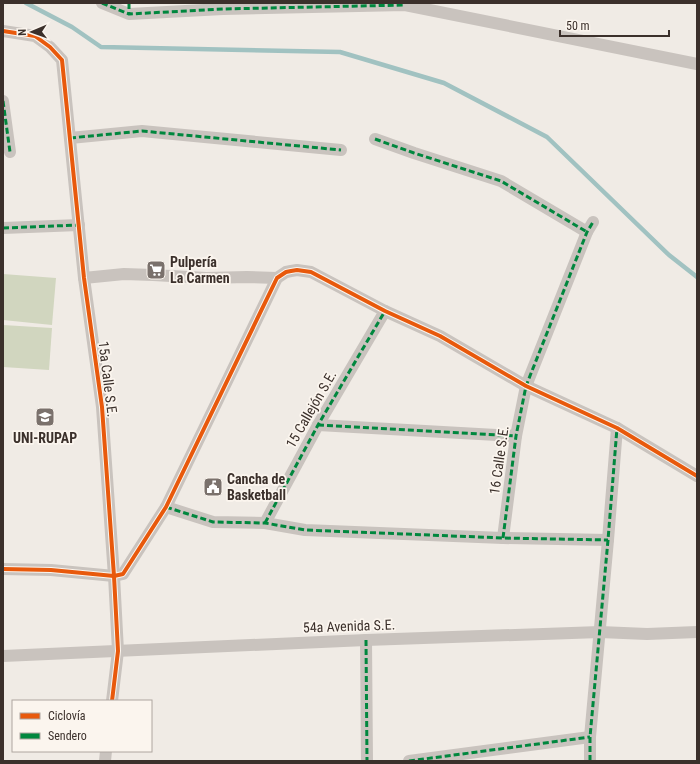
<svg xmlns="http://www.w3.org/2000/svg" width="700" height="764" font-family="'Roboto Condensed',sans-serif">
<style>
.pitch{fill:#d1d6bf}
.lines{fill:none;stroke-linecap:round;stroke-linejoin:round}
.stream{stroke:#a1c2c1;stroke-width:4.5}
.minor{stroke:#c9c3be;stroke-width:12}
.quiet{stroke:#00873e;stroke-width:3;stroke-dasharray:6 3;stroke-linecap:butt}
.cycleway-casing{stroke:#fbf5ee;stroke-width:6}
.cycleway{stroke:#e8590c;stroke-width:4}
.labels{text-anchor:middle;stroke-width:3.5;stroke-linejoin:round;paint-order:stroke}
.poi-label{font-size:14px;font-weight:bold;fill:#3b302b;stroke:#fbf5ee;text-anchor:start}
.street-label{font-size:14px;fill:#3b302b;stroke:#fbf5ee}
</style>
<rect width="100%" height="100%" fill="#f0ebe5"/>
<g class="pitch">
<path d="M3,274L56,278L52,325L3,320Z"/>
<path d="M3,325L52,328L49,370L3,367Z"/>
</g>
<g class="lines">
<path class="stream" d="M26,3L72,27L101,47L340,52L444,83L547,137L669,255L697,277"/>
<g class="minor">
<path d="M102,3L129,14L223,9L405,5L697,64"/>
<path d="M3,31L35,36L50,47L62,60L84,278L102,407L114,576L118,651L112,701"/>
<path d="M3,101L10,152"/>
<path d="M70,138L142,131L341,150"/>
<path d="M375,139L414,153L501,181L587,232"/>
<path d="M3,228L79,225"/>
<path d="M84,278L124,274L153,275L206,278L247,277L277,278"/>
<path d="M318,425L516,436"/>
<path d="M166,507L213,522L265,523L305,530L503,538L608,540"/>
<path d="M265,523L318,425L385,311"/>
<path d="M503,538L516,436L526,386L587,232L593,222"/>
<path d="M3,569L51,570L114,576L123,574L166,507L277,278L286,272L291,271L297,270L311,272L385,311L440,336L526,386L617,428L697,476"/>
<path d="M366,640L367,761"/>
<path d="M3,656L366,640L600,632L647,634L697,632"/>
<path d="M105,761L106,751"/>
<path d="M409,761L590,737"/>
<path d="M590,761V737L608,540L617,428"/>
</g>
<g class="quiet">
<path d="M102,3L129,14L223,9L405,5"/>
<path d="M129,3V14"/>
<path d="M3,101L10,152"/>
<path d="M70,138L142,131L341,150"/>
<path d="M375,139L414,153L501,181L587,232"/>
<path d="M3,228L79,225"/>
<path d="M318,425L516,436"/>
<path d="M166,507L213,522L265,523L305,530L503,538L608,540"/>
<path d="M265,523L318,425L385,311"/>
<path d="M503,538L516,436L526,386L587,232L593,222"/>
<path d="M366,640L367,761"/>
<path d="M409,761L590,737"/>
<path d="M590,761V737L608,540L617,428"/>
</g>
<g class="cycleway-casing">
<g id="cycleway">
<path d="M3,31L35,36L50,47L62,60L84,278L102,407L114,576L118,651L112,701"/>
<path d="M3,569L51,570L114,576L123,574L166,507L277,278L286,272L291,271L297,270L311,272L385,311L440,336L526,386L617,428L697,476"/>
</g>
</g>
<use href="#cycleway" class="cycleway"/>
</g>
<defs>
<g id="supermarket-square" transform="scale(1)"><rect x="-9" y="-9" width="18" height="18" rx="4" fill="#7a716c" stroke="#fbf5ee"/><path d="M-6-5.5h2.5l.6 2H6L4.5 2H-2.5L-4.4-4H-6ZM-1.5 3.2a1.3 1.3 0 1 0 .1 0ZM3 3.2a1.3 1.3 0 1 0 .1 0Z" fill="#fff"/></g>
<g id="university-square" transform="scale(1)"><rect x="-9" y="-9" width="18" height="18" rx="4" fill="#7a716c" stroke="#fbf5ee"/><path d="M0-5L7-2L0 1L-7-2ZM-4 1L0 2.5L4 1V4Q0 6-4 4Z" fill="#fff"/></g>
<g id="civic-square" transform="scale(1)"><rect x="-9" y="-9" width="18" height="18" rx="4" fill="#7a716c" stroke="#fbf5ee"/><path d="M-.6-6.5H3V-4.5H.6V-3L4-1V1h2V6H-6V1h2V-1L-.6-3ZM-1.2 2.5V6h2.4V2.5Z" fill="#fff"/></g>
</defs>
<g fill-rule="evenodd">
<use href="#supermarket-square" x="156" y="270"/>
<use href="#university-square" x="45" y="417"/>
<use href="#civic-square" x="213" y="487"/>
</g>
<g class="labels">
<g class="poi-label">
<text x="170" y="267">Pulpería<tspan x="170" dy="16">La Carmen</tspan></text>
<text x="45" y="443" text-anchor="middle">UNI-RUPAP</text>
<text x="227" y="484">Cancha de<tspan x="227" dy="16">Basketball</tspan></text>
</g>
<g class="street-label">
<text transform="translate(108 379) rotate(83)" y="5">15a Calle S.E.</text>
<text transform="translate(311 409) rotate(-60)" y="5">15 Callejón S.E.</text>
<text transform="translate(499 460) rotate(-82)" y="5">16 Calle S.E.</text>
<text transform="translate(349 626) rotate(-2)" y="5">54a Avenida S.E.</text>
</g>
</g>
<rect width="700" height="764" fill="none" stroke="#3b302b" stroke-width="8"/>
<rect x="12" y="700" width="140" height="52" fill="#fbf5ee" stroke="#aea6a0"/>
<rect x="20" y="713" width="20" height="6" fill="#e8590c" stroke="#aea6a0"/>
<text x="48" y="720" font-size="12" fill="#3b302b">Ciclovía</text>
<rect x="20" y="733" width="20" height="6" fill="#00873e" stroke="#aea6a0"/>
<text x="48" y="740" font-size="12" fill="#3b302b">Sendero</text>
<g transform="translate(32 32) rotate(268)" stroke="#fbf5ee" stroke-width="3" paint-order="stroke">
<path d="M0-3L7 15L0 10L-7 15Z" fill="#3b302b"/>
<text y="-6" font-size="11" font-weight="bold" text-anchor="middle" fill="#3b302b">N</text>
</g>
<path d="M560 30v6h109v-6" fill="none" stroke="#3b302b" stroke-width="2"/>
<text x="566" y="30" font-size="12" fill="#3b302b" stroke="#fbf5ee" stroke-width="3" paint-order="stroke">50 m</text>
</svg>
